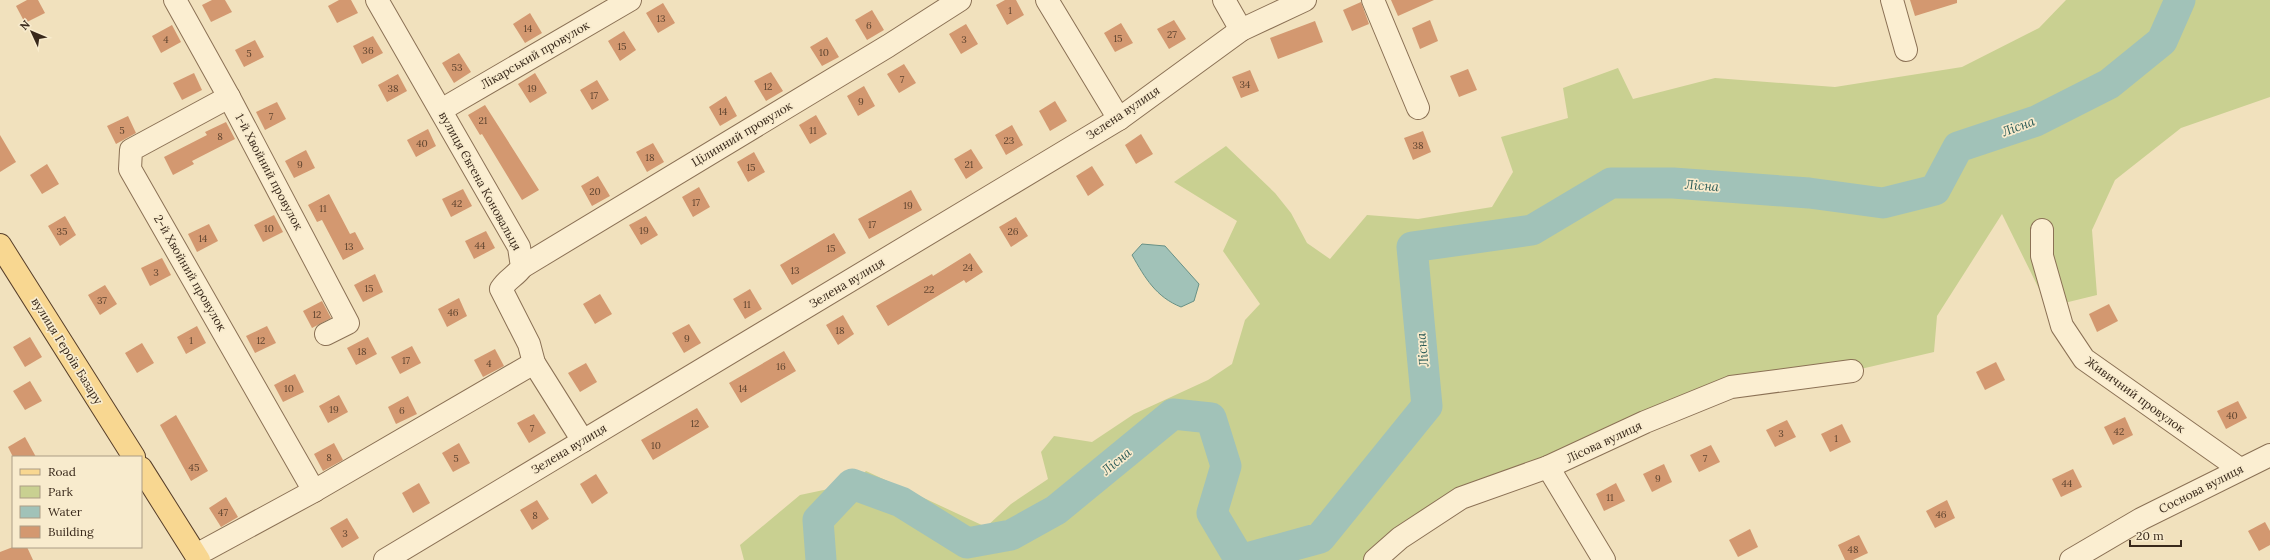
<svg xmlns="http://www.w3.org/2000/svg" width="2270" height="560" font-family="Lora,serif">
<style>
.green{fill:#c9d091}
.water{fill:#a1c2b8;stroke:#689186}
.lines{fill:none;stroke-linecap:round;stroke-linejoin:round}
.river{stroke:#a1c2b8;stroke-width:31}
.building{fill:#d39870}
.minor-casing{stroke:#8b7155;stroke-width:24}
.major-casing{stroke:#583f2a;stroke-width:24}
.minor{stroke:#fbeed1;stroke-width:22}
.major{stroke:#f8d791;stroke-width:22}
.labels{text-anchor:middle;stroke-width:3.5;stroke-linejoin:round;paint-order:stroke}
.number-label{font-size:10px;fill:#604530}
.street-label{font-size:12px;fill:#39291b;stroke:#f8ebcd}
.water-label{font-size:13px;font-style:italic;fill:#295a56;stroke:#f8ebcd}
</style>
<rect width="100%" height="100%" fill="#f1e1bd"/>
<path class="green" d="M2066,0H2270V97L2181,128L2115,180L2092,230L2097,295L2048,307L2002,214L1937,316L1934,352L1852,371L1731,387L1461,498L1375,560H744L740,545L800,495L852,484L866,471L986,527L1011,504L1048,479L1041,452L1054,436L1092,442L1134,414L1208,380L1232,364L1245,320L1260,304L1223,251L1237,221L1174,182L1226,146L1275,193L1291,213L1307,243L1330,259L1367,215L1418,219L1492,207L1513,172L1501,137L1568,118L1563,88L1618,68L1633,99L1715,78L1835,87L1962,67L2039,28Z"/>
<path class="water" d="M1142,244L1165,246L1199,284L1194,301L1181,307C1156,297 1145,278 1132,255Z"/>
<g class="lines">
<path class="river" d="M821,560L818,520L852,484L901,502L967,543L1011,535L1056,510L1173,414L1211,418L1226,466L1212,513L1240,560L1320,538L1427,406L1412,247L1532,230L1611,183H1673L1809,193L1883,203L1935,190L1958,147L2036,121L2109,84L2162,41L2180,0"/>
</g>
<g class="building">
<path d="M27,0H38L45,13L25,23L16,6Z"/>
<path d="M212,0H225L232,12L211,22L202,5Z"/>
<path d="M339,0H351L358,13L337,23L328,6Z"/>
<path d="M1005,0H1016L1024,15L1007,25L996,5Z"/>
<path d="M1391,0H1434L1398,16Z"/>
<path d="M1910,0H1957V3L1915,16Z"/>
<path d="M1361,2L1369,24L1352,31L1343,10Z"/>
<path d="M663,3L675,23L658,33L646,13Z"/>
<path d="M872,10L884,30L867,40L855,20Z"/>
<path d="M530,13L542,33L525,43L513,24Z"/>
<path d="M1174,20L1186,39L1169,49L1157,29Z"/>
<path d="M1430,20L1438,41L1420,49L1412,28Z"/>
<path d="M1315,21L1323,42L1278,59L1270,38Z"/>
<path d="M1121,23L1133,43L1115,52L1104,33Z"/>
<path d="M966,24L978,44L961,54L949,34Z"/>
<path d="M172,25L181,42L161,53L152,36Z"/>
<path d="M624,31L636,50L620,61L608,41Z"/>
<path d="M373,36L383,53L362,64L353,46Z"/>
<path d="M827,37L839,57L822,66L810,47Z"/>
<path d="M255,40L264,57L244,67L235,50Z"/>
<path d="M459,53L471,72L454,83L442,63Z"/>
<path d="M904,64L916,83L899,93L887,74Z"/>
<path d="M1468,69L1477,90L1459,97L1450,76Z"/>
<path d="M1250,70L1259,91L1241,98L1232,77Z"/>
<path d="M771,72L783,91L766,101L754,81Z"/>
<path d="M194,73L202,90L182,100L173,83Z"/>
<path d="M535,73L547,93L530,103L518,84Z"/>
<path d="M398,74L407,91L387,102L378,85Z"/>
<path d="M597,80L609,100L592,110L580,90Z"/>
<path d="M864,86L875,106L858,116L847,96Z"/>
<path d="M726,96L737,116L720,126L709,107Z"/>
<path d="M1055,101L1067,121L1050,131L1039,111Z"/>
<path d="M277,102L286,119L265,130L256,112Z"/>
<path d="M485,105L539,190L522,200L482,134L480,135L468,115Z"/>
<path d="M816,115L827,134L810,144L799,125Z"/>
<path d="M128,116L136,133L116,144L107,126Z"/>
<path d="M226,122L235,139L192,161L194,164L173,175L164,157L207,135L205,132Z"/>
<path d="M1012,125L1023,145L1006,155L995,135Z"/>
<path d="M428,129L436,146L416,157L407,140Z"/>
<path d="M1423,131L1431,152L1413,160L1404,138Z"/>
<path d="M1141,134L1153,154L1136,164L1125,145Z"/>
<path d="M0,135L16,162L0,172Z"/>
<path d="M653,143L664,162L647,172L636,152Z"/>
<path d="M971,149L983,168L966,179L954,159Z"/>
<path d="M306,150L315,168L294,178L285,161Z"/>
<path d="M754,152L765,172L748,182L737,162Z"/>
<path d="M47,164L59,184L42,194L30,175Z"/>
<path d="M1092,166L1104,185L1088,196L1076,176Z"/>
<path d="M598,176L610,196L592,206L581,186Z"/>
<path d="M699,187L710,207L693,217L682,197Z"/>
<path d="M463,189L472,206L451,217L442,199Z"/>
<path d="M911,190L922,210L869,239L858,219Z"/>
<path d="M329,194L350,234L355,232L364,249L343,260L322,220L317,222L308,205Z"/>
<path d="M274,215L283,232L263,242L254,225Z"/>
<path d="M65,216L76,235L60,246L48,226Z"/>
<path d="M646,216L658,235L641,245L629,225Z"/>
<path d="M1016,217L1028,236L1011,247L999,227Z"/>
<path d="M209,224L218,241L197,252L188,234Z"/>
<path d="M486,231L495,248L474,259L465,241Z"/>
<path d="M834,233L846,253L792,285L780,265Z"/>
<path d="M970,253L983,272L966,283L964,280L888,326L876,306L932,274L933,276Z"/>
<path d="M162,258L171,275L150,286L141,268Z"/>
<path d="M375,274L383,292L363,302L354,285Z"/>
<path d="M105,285L117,304L100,315L88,295Z"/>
<path d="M750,289L762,309L745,319L733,299Z"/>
<path d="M600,294L612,314L595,324L583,304Z"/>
<path d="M459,298L467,316L447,327L438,309Z"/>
<path d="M322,301L331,318L312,328L303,311Z"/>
<path d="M2109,304L2118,321L2097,332L2089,314Z"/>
<path d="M843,315L854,334L838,345L826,325Z"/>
<path d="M689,324L701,343L684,353L672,333Z"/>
<path d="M197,326L206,343L186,354L177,337Z"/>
<path d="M267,326L276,343L255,353L246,336Z"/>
<path d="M30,337L42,357L25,367L13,347Z"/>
<path d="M368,337L377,354L356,365L347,348Z"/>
<path d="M142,343L154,363L137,373L125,353Z"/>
<path d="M412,346L421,363L400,374L391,357Z"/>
<path d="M495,349L504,366L483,377L474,360Z"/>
<path d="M784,351L796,371L741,403L729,383Z"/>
<path d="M1996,362L2005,380L1985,390L1976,372Z"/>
<path d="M586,363L597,382L580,392L568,373Z"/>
<path d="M295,374L304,392L283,402L274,385Z"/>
<path d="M30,381L42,401L25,410L13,391Z"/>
<path d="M339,395L348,412L328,423L319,406Z"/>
<path d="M408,396L417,414L396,424L388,407Z"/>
<path d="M2238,401L2247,418L2226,429L2217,411Z"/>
<path d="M697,408L709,427L653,460L641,440Z"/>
<path d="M534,414L546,433L529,443L517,423Z"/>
<path d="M176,415L208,471L191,481L160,425Z"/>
<path d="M2125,417L2133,435L2113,445L2104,427Z"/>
<path d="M1787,420L1796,437L1775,447L1766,430Z"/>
<path d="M1842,424L1851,442L1830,452L1821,434Z"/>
<path d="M25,437L36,457H13L8,447Z"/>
<path d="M334,443L343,460L323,471L314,454Z"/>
<path d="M459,443L470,463L453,472L442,453Z"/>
<path d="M1711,445L1720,462L1699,472L1690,455Z"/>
<path d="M1664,464L1672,482L1652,492L1643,474Z"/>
<path d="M2073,469L2082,487L2061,497L2052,479Z"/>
<path d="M596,474L608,493L592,504L580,484Z"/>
<path d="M419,483L430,503L413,513L402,493Z"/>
<path d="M1616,483L1625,501L1604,511L1596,494Z"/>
<path d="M226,497L238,517L221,527L209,508Z"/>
<path d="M537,500L549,519L532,530L520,510Z"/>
<path d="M1947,500L1955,518L1935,528L1926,511Z"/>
<path d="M347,518L359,538L342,548L330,528Z"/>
<path d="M2265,522L2270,531V545L2259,551L2248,531Z"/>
<path d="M1750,529L1758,547L1738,557L1729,540Z"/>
<path d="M1859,535L1868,553L1853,560H1845L1838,545Z"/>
<path d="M13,547H27L33,560H0V552Z"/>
</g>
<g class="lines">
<g class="minor-casing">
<g id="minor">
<path d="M175,0L229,97L348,323L326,334"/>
<path d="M377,0L519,247L522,267C516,276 507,279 501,289L529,344L534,363L583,441"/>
<path d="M1047,0L1119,119"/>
<path d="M1224,0L1241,30"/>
<path d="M1373,0L1418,108"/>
<path d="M1892,0L1906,50"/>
<path d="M229,97L131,150L130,169L314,491"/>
<path d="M441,110L630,0"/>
<path d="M2042,230V256L2062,326L2084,359L2240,469"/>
<path d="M522,267L888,46L960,0"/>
<path d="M1548,467L1604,560"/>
<path d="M196,555L314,491L534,363"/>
<path d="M385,560L1119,119L1241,30L1305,0"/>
<path d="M1375,560L1400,538L1461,498L1548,467L1645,422L1731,387L1852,371"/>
<path d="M2071,560L2141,519L2270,455"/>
</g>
</g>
<g class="major-casing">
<g id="major">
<path d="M0,245L134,457"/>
<path d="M141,468L199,560"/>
</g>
</g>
<use href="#minor" class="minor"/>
<use href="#major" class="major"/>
</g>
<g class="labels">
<g class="number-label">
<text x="1010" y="14">1</text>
<text x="661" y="22">13</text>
<text x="869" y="29">6</text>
<text x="528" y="32">14</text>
<text x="1172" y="38">27</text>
<text x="1118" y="42">15</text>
<text x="166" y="43">4</text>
<text x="964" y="43">3</text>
<text x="622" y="50">15</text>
<text x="368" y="54">36</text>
<text x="824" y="56">10</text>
<text x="249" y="57">5</text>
<text x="457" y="71">53</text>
<text x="902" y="83">7</text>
<text x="1245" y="88">34</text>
<text x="768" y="90">12</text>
<text x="393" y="92">38</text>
<text x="532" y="92">19</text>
<text x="594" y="99">17</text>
<text x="861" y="105">9</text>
<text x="723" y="115">14</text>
<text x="271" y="120">7</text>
<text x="483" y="124">21</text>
<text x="122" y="134">5</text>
<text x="813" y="134">11</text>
<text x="220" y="140">8</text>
<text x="1009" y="144">23</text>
<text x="422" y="147">40</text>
<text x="1418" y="149">38</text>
<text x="650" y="161">18</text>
<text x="300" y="168">9</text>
<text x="969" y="168">21</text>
<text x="751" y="171">15</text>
<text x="595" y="195">20</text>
<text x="696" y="206">17</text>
<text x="457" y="207">42</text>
<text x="908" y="209">19</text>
<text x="323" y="212">11</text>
<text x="872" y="228">17</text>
<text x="269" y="232">10</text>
<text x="644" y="234">19</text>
<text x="62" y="235">35</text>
<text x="1013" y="235">26</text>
<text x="203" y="242">14</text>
<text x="480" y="249">44</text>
<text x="349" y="250">13</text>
<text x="831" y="252">15</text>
<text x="968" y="271">24</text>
<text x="795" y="274">13</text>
<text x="156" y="276">3</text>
<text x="369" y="292">15</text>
<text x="929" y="293">22</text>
<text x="102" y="304">37</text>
<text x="747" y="308">11</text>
<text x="453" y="316">46</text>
<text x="317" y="318">12</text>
<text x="840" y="334">18</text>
<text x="687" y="342">9</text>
<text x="191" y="344">1</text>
<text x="261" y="344">12</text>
<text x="362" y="355">18</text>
<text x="406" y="364">17</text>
<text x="489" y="367">4</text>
<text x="781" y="370">16</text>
<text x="289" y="392">10</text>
<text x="743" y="392">14</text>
<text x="334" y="413">19</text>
<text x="402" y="414">6</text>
<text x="2232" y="419">40</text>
<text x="695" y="427">12</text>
<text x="532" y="432">7</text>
<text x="2119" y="435">42</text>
<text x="1781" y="437">3</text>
<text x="1836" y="442">1</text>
<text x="656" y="449">10</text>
<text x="329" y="461">8</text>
<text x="456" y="462">5</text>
<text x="1705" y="462">7</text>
<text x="194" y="471">45</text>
<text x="1658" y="482">9</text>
<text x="2067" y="487">44</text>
<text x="1610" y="501">11</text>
<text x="223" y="516">47</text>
<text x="1941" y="518">46</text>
<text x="535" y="519">8</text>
<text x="345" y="537">3</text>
<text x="1853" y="553">48</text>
</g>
<g class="street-label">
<text transform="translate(535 55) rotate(-30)" y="4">Лікарський провулок</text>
<text transform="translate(1123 113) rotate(-34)" y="4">Зелена вулиця</text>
<text transform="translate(742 134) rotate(-31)" y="4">Цілинний провулок</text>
<text transform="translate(269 172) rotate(62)" y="4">1-й Хвойний провулок</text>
<text transform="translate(480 181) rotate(61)" y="4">вулиця Євгена Коновальця</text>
<text transform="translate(190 273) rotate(60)" y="4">2-й Хвойний провулок</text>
<text transform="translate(847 283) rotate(-31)" y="4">Зелена вулиця</text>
<text transform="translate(67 351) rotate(58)" y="4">вулиця Героїв Базару</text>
<text transform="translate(2135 395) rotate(36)" y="4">Живичний провулок</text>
<text transform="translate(1604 442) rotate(-25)" y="4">Лісова вулиця</text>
<text transform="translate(569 449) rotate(-31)" y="4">Зелена вулиця</text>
<text transform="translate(2201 489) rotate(-27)" y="4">Соснова вулиця</text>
</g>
<g class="water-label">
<text transform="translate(2018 126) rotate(-20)" y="5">Лісна</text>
<text transform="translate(1702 185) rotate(4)" y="5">Лісна</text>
<text transform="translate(1422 350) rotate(-95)" y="5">Лісна</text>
<text transform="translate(1116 461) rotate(-40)" y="5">Лісна</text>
</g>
</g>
<rect x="12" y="456" width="130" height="92" fill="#f8ebcd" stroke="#ac9d86"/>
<rect x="20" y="469" width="20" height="6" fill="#f8d791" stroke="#ac9d86"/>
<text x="48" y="476" font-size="12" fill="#39291b">Road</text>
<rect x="20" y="486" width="20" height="12" fill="#c9d091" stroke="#ac9d86"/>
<text x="48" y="496" font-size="12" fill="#39291b">Park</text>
<rect x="20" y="506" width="20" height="12" fill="#a1c2b8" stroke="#ac9d86"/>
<text x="48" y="516" font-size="12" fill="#39291b">Water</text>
<rect x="20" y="526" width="20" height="12" fill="#d39870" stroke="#ac9d86"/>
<text x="48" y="536" font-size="12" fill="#39291b">Building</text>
<g transform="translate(32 32) rotate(314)" stroke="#f8ebcd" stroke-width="3" paint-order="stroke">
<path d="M0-3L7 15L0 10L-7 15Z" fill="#39291b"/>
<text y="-6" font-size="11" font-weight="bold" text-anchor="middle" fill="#39291b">N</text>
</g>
<path d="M2130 540v6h51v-6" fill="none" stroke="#39291b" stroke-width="2"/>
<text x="2136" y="540" font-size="12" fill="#39291b" stroke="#f8ebcd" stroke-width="3" paint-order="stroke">20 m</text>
</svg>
